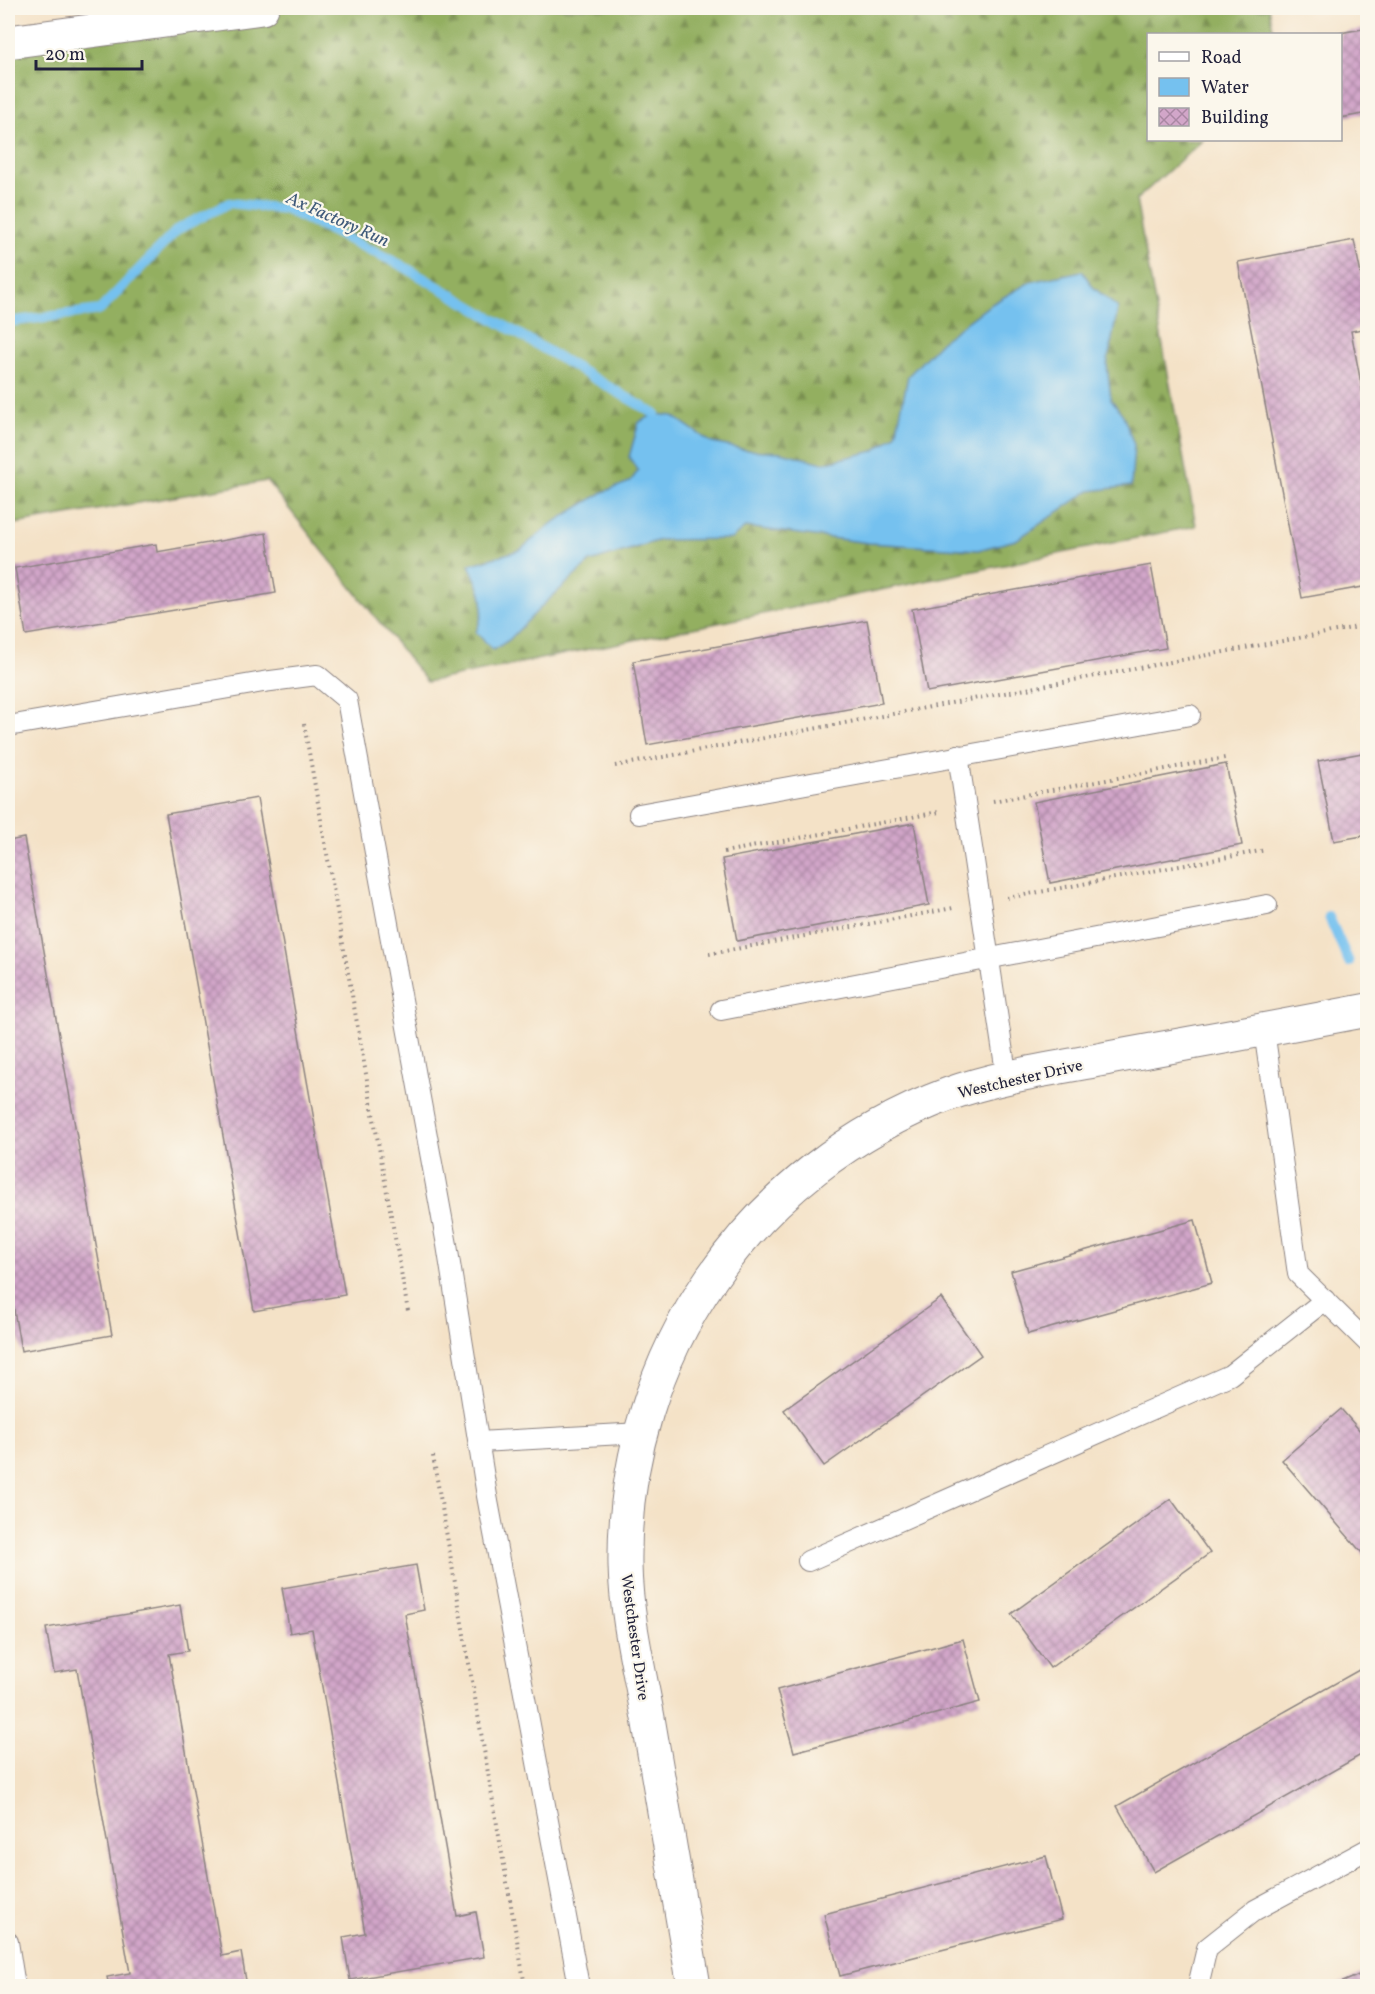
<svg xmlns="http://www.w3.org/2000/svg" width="1375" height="1994" font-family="Vollkorn,serif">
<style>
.forest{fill:url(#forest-firs);stroke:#5a684e;stroke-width:1.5}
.water{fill:#75c1ef;stroke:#4c7295;stroke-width:1.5}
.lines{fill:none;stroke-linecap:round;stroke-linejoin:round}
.stream{stroke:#75c1ef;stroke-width:10}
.building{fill:url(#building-cross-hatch)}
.lane-casing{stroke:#8b8281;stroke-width:22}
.secondary-casing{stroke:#8b8281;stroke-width:35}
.highway-casing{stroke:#8b8281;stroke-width:35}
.path{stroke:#8b8281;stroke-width:4;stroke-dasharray:1.5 4.5;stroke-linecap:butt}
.lane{stroke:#fff;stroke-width:20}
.secondary{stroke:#fff;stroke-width:33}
.highway{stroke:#fff;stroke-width:33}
.labels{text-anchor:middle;stroke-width:4.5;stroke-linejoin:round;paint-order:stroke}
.street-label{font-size:16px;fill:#22223b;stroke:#fbf7ec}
.water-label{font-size:18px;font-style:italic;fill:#3f5a7a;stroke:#fbf7ec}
</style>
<defs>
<pattern id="forest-firs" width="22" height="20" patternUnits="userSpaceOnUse" patternTransform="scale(1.5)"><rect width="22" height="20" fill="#93af60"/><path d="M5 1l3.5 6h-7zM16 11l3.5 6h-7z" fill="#788e50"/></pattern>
<pattern id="building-cross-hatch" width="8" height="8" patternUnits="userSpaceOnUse" patternTransform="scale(1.5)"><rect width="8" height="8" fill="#d2a6c9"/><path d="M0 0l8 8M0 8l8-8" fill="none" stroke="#aa87a4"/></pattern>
</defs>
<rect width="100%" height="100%" fill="#fbf7ec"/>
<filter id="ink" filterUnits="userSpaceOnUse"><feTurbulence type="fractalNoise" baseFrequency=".0167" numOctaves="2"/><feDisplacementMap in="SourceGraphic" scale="12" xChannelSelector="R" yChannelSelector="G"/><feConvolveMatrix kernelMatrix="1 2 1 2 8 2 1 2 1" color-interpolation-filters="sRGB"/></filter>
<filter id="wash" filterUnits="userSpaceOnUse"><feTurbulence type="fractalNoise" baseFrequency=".008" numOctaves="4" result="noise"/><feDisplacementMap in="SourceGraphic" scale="24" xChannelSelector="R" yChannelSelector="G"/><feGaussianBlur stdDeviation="1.35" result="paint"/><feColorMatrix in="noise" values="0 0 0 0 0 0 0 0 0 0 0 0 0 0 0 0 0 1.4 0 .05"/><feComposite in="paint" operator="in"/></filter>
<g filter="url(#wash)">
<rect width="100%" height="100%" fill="#f4e2c7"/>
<path class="forest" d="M262,8H1269L1274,34H1148V140H1203L1136,200L1196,526L427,682L267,481L8,525V42Z"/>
<path class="water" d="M1082,271L1093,287L1118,308L1107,365L1111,399L1123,415L1134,445L1131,486L1089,491L1016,540L978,550L869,543L746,527L731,539L660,540L590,562L545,603L509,640L493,650L476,632C488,603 482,592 469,565L520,550L551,524L603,492L630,482L638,471L629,457L639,422L655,414L673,416L712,443L746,450L781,452L823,463L874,451L896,435L908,376L943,340L990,305L1030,282Z"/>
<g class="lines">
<g class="stream">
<path d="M8,322L100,310L178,229L229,203L285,209L401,265L655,414"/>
<path d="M1329,917L1349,962"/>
</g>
</g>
<g id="blocks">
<g class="building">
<path d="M1368,28V113L1340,118V33Z"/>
<path d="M1354,240L1368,309V328L1351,331L1368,420V586L1302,598L1238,262Z"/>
<path d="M266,533L276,593L26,635L15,568L156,544L157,552Z"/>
<path d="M1151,565L1166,648L927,692L912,609Z"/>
<path d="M867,620L882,703L647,745L633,661Z"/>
<path d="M1368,752V835L1334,841L1318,761Z"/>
<path d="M1226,764L1242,845L1050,883L1034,802Z"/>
<path d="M257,798L345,1295L254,1311L166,814Z"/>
<path d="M914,823L929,905L737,941L722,859Z"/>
<path d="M24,838L112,1335L21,1351L8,1276V841Z"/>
<path d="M1195,1220L1212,1283L1028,1334L1011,1271Z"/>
<path d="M941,1298L981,1355L824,1466L784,1410Z"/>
<path d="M1341,1409L1368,1440V1560L1282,1460Z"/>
<path d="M1171,1499L1210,1553L1050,1668L1011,1614Z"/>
<path d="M416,1565L424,1610L405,1614L457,1916L476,1912L484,1957L350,1980L343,1937L365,1933L312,1629L290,1633L282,1588Z"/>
<path d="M180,1605L188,1651L169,1654L222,1956L241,1952L247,1986H109L107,1977L130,1973L77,1669L54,1673L46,1628Z"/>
<path d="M963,1639L980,1702L794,1752L777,1690Z"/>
<path d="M1366,1666L1368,1751L1154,1872L1117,1806Z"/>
<path d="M1046,1856L1062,1919L840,1976L824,1914Z"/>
<path d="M1368,1971V1986H1334Z"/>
</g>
</g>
</g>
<g filter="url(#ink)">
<use href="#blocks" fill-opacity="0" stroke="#8b8281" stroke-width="1.5"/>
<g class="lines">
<g class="lane-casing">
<g id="lane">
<path d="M8,726L263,682L317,675L347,700L447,1245L487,1496L579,1986"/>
<path d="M958,755L1007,1079"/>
<path d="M639,814L1190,715"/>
<path d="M721,1010L1267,905"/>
<path d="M1264,1030L1298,1274L1368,1343"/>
<path d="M479,1442L641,1433"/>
<path d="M808,1561L1230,1375L1325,1300"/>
<path d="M8,1942L15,1986"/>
<path d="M1198,1986L1207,1948L1255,1910L1368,1849"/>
</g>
</g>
<g class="secondary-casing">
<path id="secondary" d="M694,1986C679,1897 663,1808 648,1718C639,1668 626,1617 625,1565C622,1354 751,1168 949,1094C1002,1075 1060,1068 1114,1057C1199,1042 1283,1026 1368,1010"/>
</g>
<g class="highway-casing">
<path id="highway" d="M8,42L262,8"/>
</g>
<g class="path">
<path d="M304,724L408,1311"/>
<path d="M615,766L1368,625"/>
<path d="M993,801L1225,758"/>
<path d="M724,852L939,812"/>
<path d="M1007,898L1266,850"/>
<path d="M709,954L953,908"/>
<path d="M433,1456L525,1986"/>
<path d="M519,1986L550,1981"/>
</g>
<use href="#lane" class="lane"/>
<use href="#secondary" class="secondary"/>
<use href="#highway" class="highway"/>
</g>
</g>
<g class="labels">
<g class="street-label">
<text transform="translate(1020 1078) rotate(-13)" y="6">Westchester Drive</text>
<text transform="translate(636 1637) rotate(82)" y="6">Westchester Drive</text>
</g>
<g class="water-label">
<text transform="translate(338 219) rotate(24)" y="6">Ax Factory Run</text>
</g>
</g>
<rect width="1375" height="1994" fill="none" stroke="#fbf7ec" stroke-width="30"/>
<rect x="1147" y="33" width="195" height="108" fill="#fbf7ec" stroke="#a4a2a5" stroke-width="1.5"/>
<rect x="1159" y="52" width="30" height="9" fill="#ffffff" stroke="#a4a2a5" stroke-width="1.5"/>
<text x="1201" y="63" font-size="18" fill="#22223b">Road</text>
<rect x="1159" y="78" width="30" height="18" fill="#75c1ef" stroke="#a4a2a5" stroke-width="1.5"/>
<text x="1201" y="93" font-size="18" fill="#22223b">Water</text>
<rect x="1159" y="108" width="30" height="18" fill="url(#building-cross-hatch)" stroke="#a4a2a5" stroke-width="1.5"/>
<text x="1201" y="123" font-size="18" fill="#22223b">Building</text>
<path d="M36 60v9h106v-9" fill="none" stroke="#22223b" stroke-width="3"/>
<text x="45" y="60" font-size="18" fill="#22223b" stroke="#fbf7ec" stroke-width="4.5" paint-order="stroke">20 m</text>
</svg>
